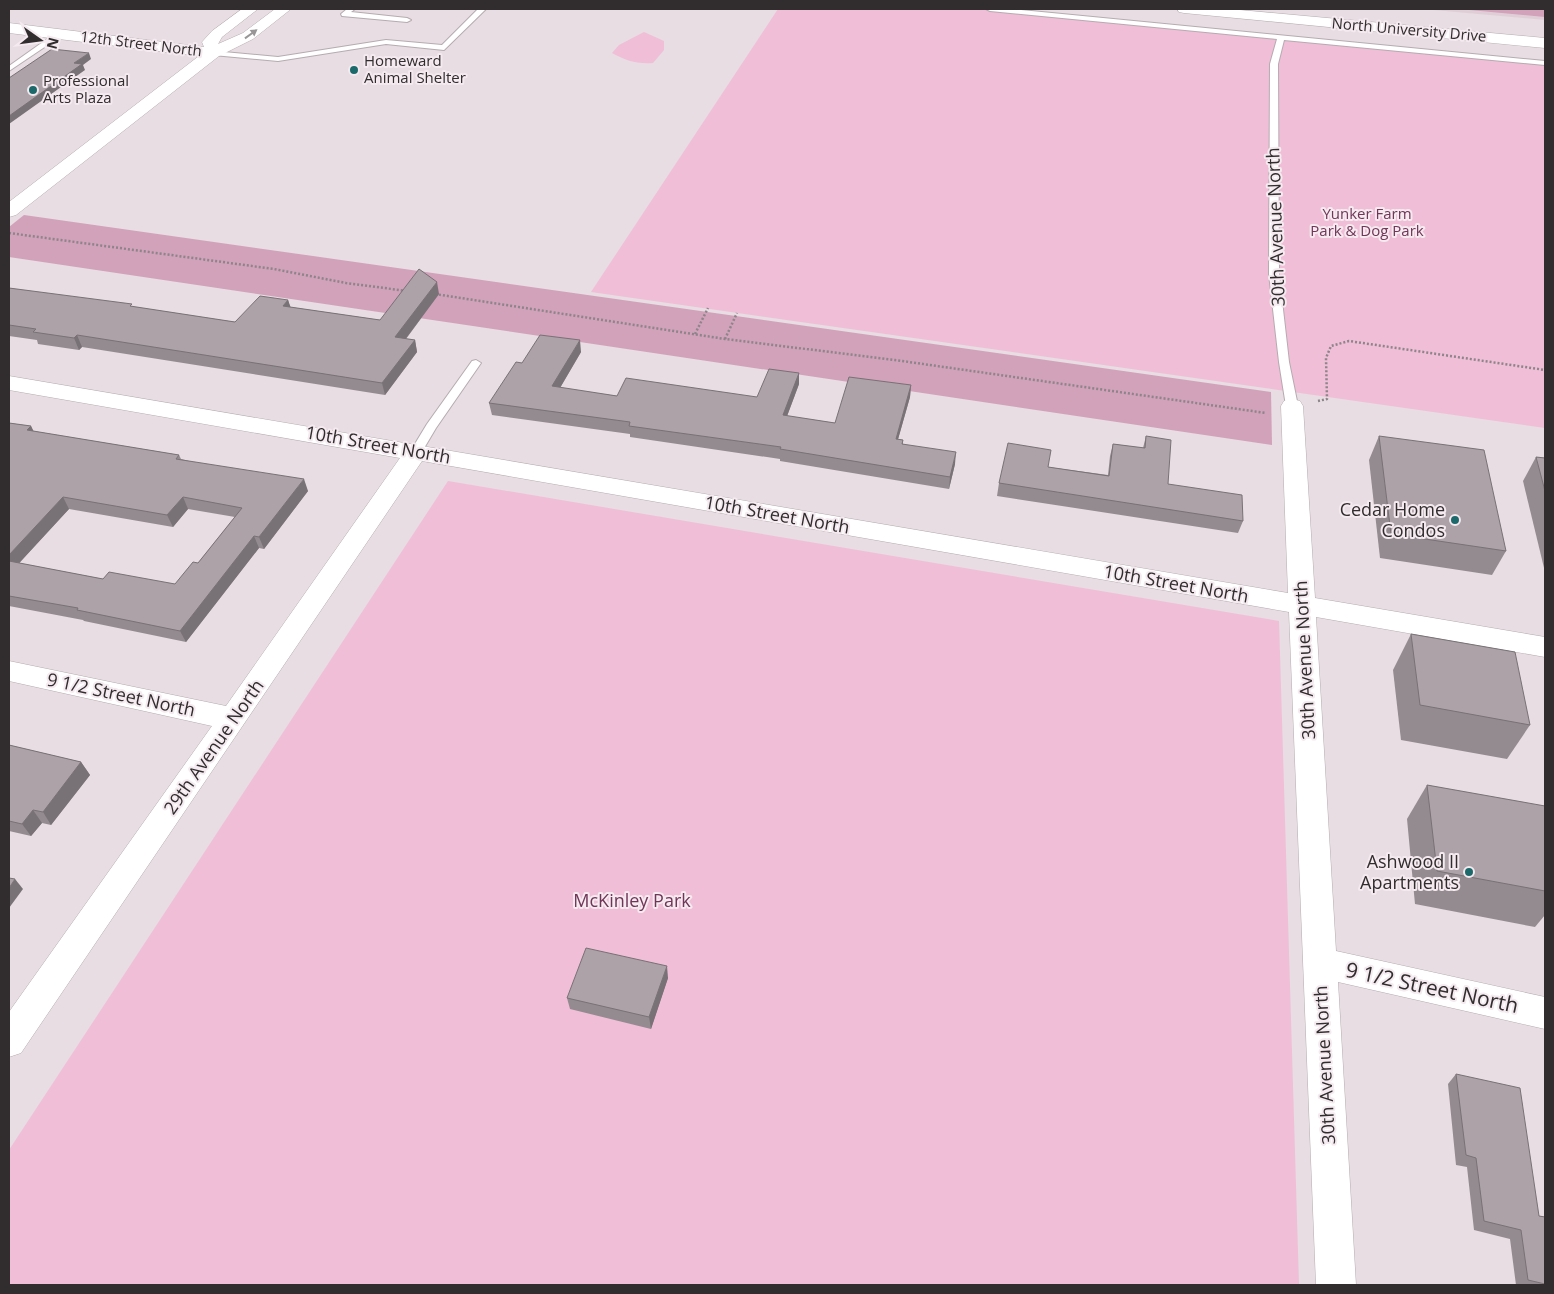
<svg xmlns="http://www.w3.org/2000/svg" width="1554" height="1294" font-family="'Open Sans',sans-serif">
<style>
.built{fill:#e0ced7}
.green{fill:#f0bed7}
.forest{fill:#d2a1ba}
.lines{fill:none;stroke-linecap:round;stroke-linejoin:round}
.service-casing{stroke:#b5abb0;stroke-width:2}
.minor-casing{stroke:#b5abb0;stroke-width:1}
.secondary-casing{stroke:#b5abb0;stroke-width:1}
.path{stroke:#8c8589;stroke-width:2.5;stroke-dasharray:2 2;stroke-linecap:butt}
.service{fill:#fff;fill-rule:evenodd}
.minor{fill:#fff;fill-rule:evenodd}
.secondary{fill:#fff;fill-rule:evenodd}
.wall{fill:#948b90;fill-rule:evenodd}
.shaded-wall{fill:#787175}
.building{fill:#aca2a7;stroke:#787175}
.oneway{fill:#989697}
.poi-dot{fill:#1c696b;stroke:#f4eaef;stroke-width:2}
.labels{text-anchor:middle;stroke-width:4;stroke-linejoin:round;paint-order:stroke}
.far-street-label{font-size:15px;fill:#312d2f;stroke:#f4eaef}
.far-poi-label{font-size:15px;fill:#312d2f;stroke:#f4eaef;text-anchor:start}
.far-park-label{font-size:15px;fill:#723558;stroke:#f4eaef}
.street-label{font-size:18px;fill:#312d2f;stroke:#f4eaef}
.poi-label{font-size:18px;fill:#312d2f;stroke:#f4eaef;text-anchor:end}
.park-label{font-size:18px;fill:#723558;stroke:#f4eaef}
.near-street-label{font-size:21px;fill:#312d2f;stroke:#f4eaef}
</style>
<rect width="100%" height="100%" fill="#e7dde2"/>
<path class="built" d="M1422,9H1545V20Z"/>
<g class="green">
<path d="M778,9H1006L1545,61V428L591,292Z"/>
<path d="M644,32L664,41V50L653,63C636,64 627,61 612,53L619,45Z"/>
<path d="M448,481L1279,621L1299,1285H9V1150Z"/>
</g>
<g class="forest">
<path d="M1459,9H1545V17Z"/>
<path d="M24,215L1271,392L1272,445L9,257V227Z"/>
</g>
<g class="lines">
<g class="service-casing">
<g id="service">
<path d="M347,9H355L351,12L407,18L411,20L407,22L342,16L341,14Z"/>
<path d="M478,9H486L444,50L386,44L278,61L213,55L209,53L213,51L278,57L386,40L442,45Z"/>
<path d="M986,9H1010L1545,61V65L1284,40L1278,64L1279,274L1289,362L1298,406L1292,409L1286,406L1279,362L1269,274L1270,64L1277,39L990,11Z"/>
<path d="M57,32L64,34L9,71V66Z"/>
<path d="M476,360L481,363L436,428L420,455H412L410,452L427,424L472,361Z"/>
</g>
</g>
<g class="minor-casing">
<g id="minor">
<path d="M242,9H258L222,37L218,44L243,33L275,9H291L253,39L219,56L16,215L9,217V202L199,56L9,33V23L204,47L202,42L212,31Z"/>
<path d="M9,376L1288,593L1281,406L1284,401L1292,399L1300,401L1303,406L1315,598L1545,637V657L1316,617L1336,951L1545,997V1029L1338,982L1356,1285H1316L1289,612L422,461L21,1053L9,1057V1012L212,726L9,681V661L226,706L400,458L9,390Z"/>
</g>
</g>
<g class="secondary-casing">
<path id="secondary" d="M1177,9H1229L1545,38V48L1184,13L1179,12Z"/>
</g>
<g class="path">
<path d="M9,233L274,269L346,283L407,291"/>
<path d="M435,294L725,339L895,360L1266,413"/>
<path d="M695,334L708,308"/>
<path d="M725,339L737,313"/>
<path d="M1318,401L1327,399L1326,358L1331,346L1349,341L1545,370"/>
</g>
<use href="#service" class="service"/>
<use href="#minor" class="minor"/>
<use href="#secondary" class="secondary"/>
</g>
<g class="wall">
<path d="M49,9H65L62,10Z"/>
<path d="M9,288L235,322L288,300L290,307L380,320L439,294L406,339L415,340L417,352L385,395L82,347L79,350L38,344L37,340L9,336Z"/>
<path d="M581,352L560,388L617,396L757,397L799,373V384L787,416L835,423L911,385L910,397L898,439L903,440V444L955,464L949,489L780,461V459L630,437V434L492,415L489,403L522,363Z"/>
<path d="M9,423L31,426L33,431L179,455L181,459L308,491L264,549L259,548L186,642L84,621L83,620L9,606ZM69,509L173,527L188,509L235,517L198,563L175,584L103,579L19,563Z"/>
<path d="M1146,436L1168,484L1243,521L1238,533L997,496L999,483L1048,467L1108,475L1110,456L1113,444L1143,448Z"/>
<path d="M1379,436L1506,551L1492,575L1380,558L1369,460Z"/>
<path d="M1536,457L1545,458V572L1523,481Z"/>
<path d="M1411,634L1530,725L1507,759L1401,740L1393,670Z"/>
<path d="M9,745L81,762L90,775L51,825L42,823L31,836L9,831Z"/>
<path d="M1427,785L1545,808V915L1535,927L1415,904L1407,819Z"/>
<path d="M668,978L651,1029L570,1009L567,998Z"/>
<path d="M1456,1074L1539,1216L1545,1217V1285H1516L1510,1239L1474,1230L1467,1167L1456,1165L1448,1084Z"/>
</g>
<g class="shaded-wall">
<path d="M89,53L91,59L83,65L85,70L9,124V116L74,63Z"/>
<path d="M437,282L439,294L398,349L395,337Z"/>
<path d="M288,300L292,311L283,306Z"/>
<path d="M77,335L82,347L79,350L74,338Z"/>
<path d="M415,340L417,352L385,395L382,383Z"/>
<path d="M580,340L581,352L554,398L552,386Z"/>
<path d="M799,373V384L783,427V415Z"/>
<path d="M911,385L910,397L895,450L896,439Z"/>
<path d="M31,426L37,438L27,430Z"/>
<path d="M956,452L955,464L949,489L950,477Z"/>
<path d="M304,479L308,491L264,549L259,537Z"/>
<path d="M63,497L69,509L11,572L9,569V555Z"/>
<path d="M183,497L188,509L173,527L167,515Z"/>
<path d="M254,536L259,548L186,642L180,631Z"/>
<path d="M81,762L90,775L51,825L43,812Z"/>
<path d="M33,810L42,823L31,836L22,824Z"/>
<path d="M15,879L23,889L9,908V888Z"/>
<path d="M667,966L668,978L651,1029L649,1017Z"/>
</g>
<g class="building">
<path d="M52,49L89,53L74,63L82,64L9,116V78Z"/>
<path d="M419,269L437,282L395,337L415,340L382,383L77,335L74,338L33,332L36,329L9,325V288L132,304L130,306L235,322L260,296L288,300L283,306L380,320Z"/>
<path d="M540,335L580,340L552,386L617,396L626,378L757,397L769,369L799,373L783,415L835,423L849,377L911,385L896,439L903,440L902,444L956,452L950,477L780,449L781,447L629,426L630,422L489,403L516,362L522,363Z"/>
<path d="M9,423L31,426L27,430L179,455L176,459L304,479L259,537L254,536L180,631L77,610L78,608L9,596V561L103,579L109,572L175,584L193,562L198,563L242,508L183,497L167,515L63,497L9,555Z"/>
<path d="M1146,436L1171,440L1168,484L1242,495L1243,521L999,483L1008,443L1051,450L1048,467L1109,476L1113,444L1145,448Z"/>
<path d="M1379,436L1484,450L1506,551L1391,534Z"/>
<path d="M1536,457L1545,458V491Z"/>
<path d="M1411,634L1515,652L1530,725L1420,705Z"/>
<path d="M9,745L81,762L43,812L33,810L22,824L9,821Z"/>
<path d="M1427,785L1545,806V891L1437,871Z"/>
<path d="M9,878L15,879L9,888Z"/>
<path d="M586,948L667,966L649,1017L567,998Z"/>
<path d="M1456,1074L1520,1088L1539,1216L1545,1217V1284L1528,1280L1521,1230L1484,1221L1476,1158L1466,1155Z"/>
</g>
<defs><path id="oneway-solid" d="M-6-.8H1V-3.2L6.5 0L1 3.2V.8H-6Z" transform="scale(1.25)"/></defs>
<use class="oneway" href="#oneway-solid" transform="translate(251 34) rotate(-36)"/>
<g class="poi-dot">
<circle cx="354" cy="70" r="5"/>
<circle cx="33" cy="90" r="5"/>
<circle cx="1455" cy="520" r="5"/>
<circle cx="1469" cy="872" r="5"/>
</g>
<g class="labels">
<g class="far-street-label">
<text transform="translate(1409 30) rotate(5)" y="5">North University Drive</text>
<text transform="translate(141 44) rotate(7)" y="5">12th Street North</text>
</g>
<g class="far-poi-label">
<text x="364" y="66">Homeward<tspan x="364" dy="17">Animal Shelter</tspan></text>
<text x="43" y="86">Professional<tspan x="43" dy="17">Arts Plaza</tspan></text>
</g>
<g class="far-park-label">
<text x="1367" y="219">Yunker Farm<tspan x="1367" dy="17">Park &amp; Dog Park</tspan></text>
</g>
<g class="street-label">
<text transform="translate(1276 227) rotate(-92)" y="6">30th Avenue North</text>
<text transform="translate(378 445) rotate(10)" y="6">10th Street North</text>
<text transform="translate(777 515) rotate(10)" y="6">10th Street North</text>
<text transform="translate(1176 584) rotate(10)" y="6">10th Street North</text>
<text transform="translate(1305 660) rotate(-93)" y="6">30th Avenue North</text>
<text transform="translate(121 695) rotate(12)" y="6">9 1/2 Street North</text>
<text transform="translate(214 747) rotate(-55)" y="6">29th Avenue North</text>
<text transform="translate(1325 1065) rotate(-93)" y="6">30th Avenue North</text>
</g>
<g class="poi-label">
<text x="1445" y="516">Cedar Home<tspan x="1445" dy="21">Condos</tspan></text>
<text x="1459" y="868">Ashwood II<tspan x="1459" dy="21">Apartments</tspan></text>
</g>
<g class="park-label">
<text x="632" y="907">McKinley Park</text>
</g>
<g class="near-street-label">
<text transform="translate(1432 988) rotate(12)" y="7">9 1/2 Street North</text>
</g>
</g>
<rect width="1554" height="1294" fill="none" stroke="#312d2f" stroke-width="20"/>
<g transform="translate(40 40) rotate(104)" stroke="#f4eaef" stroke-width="4" paint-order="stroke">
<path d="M0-4L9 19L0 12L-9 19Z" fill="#312d2f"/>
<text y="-8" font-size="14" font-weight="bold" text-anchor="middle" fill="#312d2f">N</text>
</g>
</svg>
